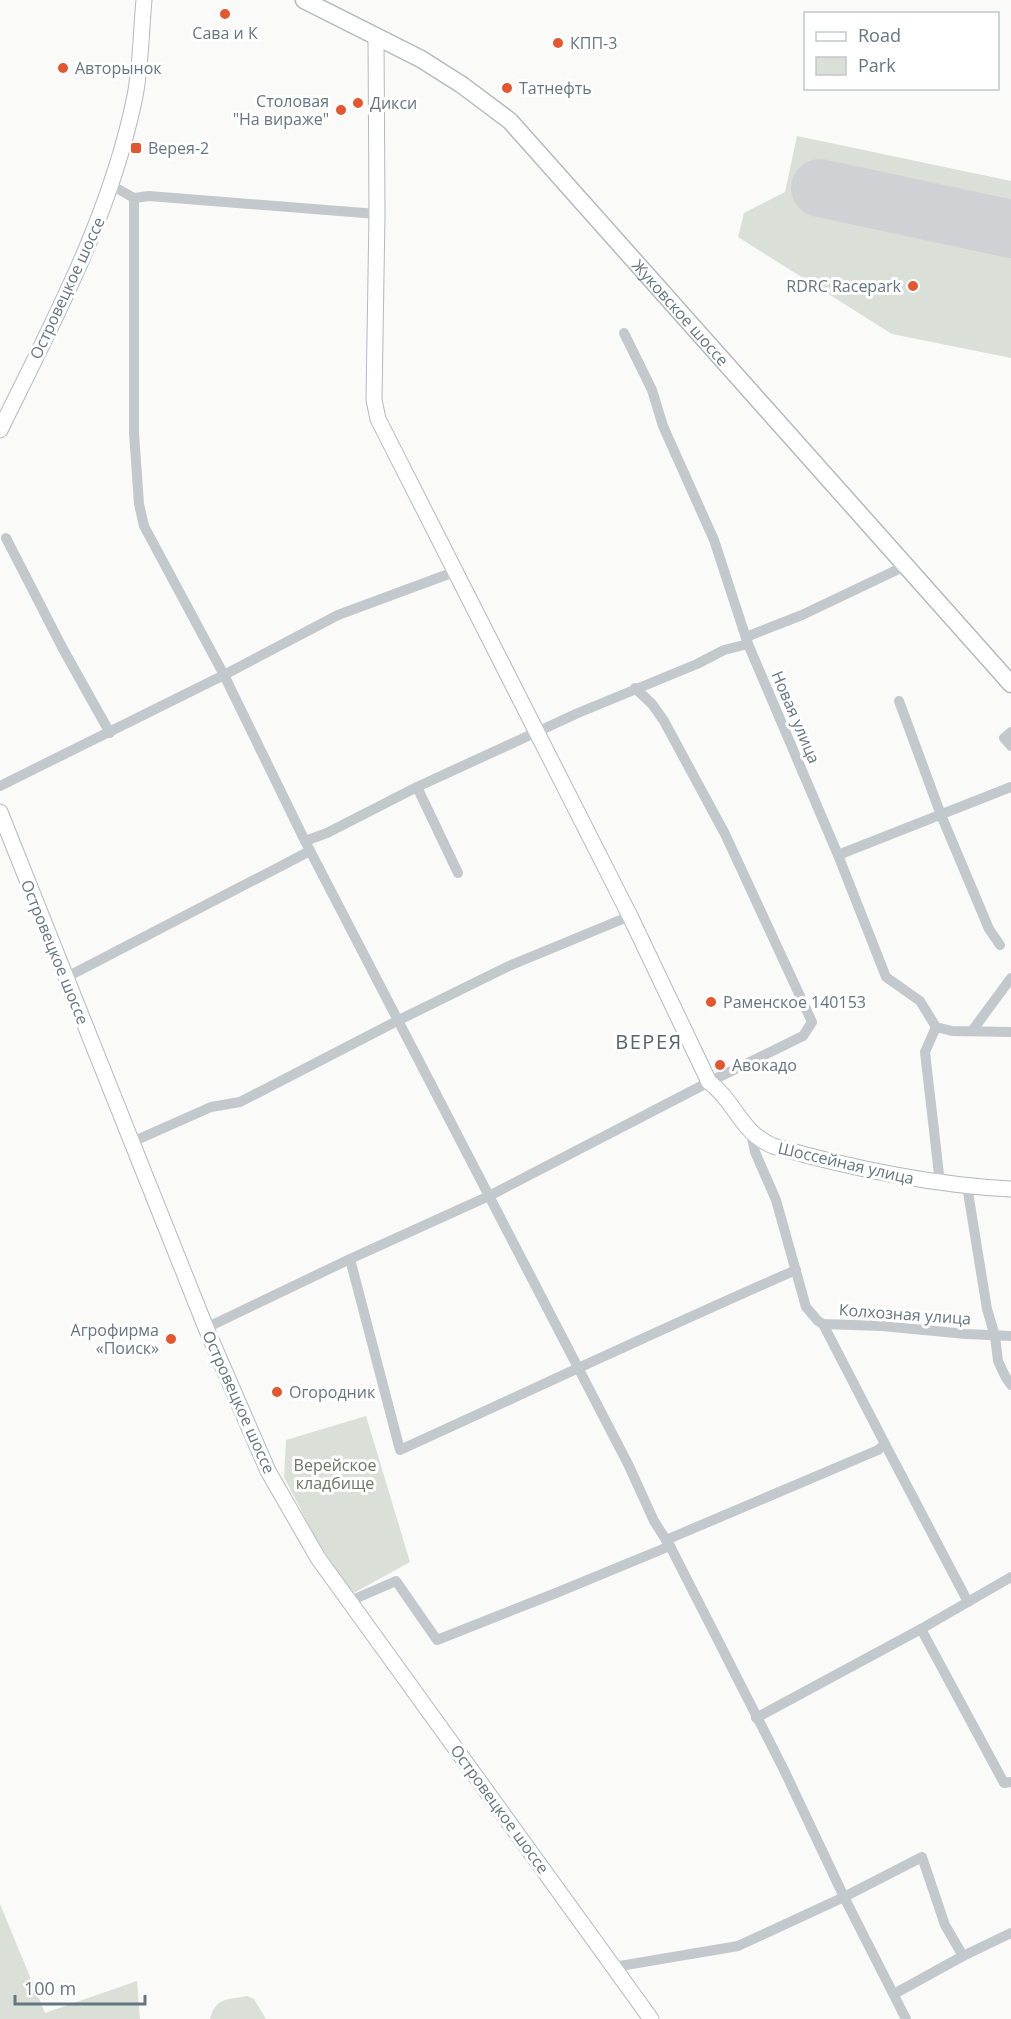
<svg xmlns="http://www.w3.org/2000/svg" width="1011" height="2019" font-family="'Open Sans',sans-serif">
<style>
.green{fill:#dadfd7}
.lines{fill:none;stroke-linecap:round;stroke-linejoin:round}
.runway{stroke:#ced2d4;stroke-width:58}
.secondary-casing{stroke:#b3babf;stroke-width:17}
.primary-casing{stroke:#b5babe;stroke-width:19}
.street{stroke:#c3c8cc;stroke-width:10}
.secondary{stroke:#fff;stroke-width:15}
.primary{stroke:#fff;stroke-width:16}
.poi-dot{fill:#e4572e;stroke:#fff;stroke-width:2}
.labels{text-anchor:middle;stroke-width:6;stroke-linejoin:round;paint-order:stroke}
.poi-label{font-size:16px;fill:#657683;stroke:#fff;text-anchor:start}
.street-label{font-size:16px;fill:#657683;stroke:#fff}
.park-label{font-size:16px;fill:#687a64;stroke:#fff}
.quarter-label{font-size:20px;letter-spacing:1.5px;fill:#57646e;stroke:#fff}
</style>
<rect width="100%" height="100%" fill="#fafaf8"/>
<g class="green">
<path d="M797,136L1011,181V358L892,334L738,237L744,213L785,192Z"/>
<path d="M366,1416L410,1562L352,1594L316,1539L284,1477L286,1440Z"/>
<path d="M0,1904L45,2013L137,1981L140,2019H0Z"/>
<path d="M247,1996L254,1999L266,2019H210C216,1997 227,2000 247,1996Z"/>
</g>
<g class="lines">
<path class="runway" d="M820,188L1011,229"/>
<g class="secondary-casing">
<g id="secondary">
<path d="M376,36L377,214L374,400L378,419L630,916L709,1082C736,1102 740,1132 773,1146C850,1168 931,1185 1011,1189"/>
<path d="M0,430C53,322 111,215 135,96C141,65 141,31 144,0"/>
<path d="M0,812L206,1328L268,1471L318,1558L651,2019"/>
</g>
</g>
<g class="primary-casing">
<g id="primary">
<path id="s1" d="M304,0L421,59L462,85L510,121L1011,684"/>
</g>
</g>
<g class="street">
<path d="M111,185L134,198L149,196L377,214"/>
<path d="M134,198V433L139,504L144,526L224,675L305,841L628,1464L654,1521L670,1546L784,1770L844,1897L906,2019"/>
<path d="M624,333L652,390L663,426L714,540L748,644L838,855L886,977L920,1001L936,1027L952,1031L1011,1032"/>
<path d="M6,538L63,649L110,733"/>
<path d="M746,637L802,615L905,566"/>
<path d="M899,701L941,815L989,929L1000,945"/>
<path d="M1011,732L1004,738L1011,746"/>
<path d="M0,786L224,675L338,615L454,572"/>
<path d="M417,787L458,873"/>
<path d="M305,841L327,833L417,787L578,713L697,664L724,650L748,644"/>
<path d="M838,855L1011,787"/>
<path d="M65,978L310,851"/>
<path d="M936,1027L925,1052L940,1183"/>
<path d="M972,1031L1011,978"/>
<path d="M751,1133L755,1152L776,1200L806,1307L818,1321L823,1324L882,1326L966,1334L1011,1336"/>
<path d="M132,1142L211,1107L240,1102L397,1021L509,966L630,916"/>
<path d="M967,1186L987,1309L995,1336L998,1361L1005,1376L1011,1385"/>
<path d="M350,1259L400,1450C532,1390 663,1328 796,1270"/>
<path d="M206,1328L350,1259L489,1196L709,1082L803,1036L812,1022L725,834L664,721L652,704L635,688"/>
<path d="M885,1444L968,1602"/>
<path d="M666,1540L878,1450L885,1444L823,1324"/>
<path d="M350,1601L396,1581L437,1640L556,1593L670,1546"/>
<path d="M921,1629L1004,1783L1011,1782"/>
<path d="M756,1718L921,1629L1011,1577"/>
<path d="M614,1967L738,1946L844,1897L922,1857L945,1925L963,1956"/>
<path d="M894,1994L963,1956L1011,1933"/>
</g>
<use href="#secondary" class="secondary"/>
<use href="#primary" class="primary"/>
</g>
<g class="poi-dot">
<circle cx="225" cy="14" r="6"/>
<circle cx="558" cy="43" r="6"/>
<circle cx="63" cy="68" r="6"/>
<circle cx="507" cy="88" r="6"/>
<circle cx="358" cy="103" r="6"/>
<circle cx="341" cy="110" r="6"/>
<rect x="130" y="142" width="12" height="12" rx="3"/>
<circle cx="913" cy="286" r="6"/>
<circle cx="711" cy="1002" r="6"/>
<circle cx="720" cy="1065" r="6"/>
<circle cx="171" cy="1339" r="6"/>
<circle cx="277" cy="1392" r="6"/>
</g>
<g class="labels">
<g class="poi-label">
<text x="225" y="39" text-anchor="middle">Сава и К</text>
<text x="570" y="49">КПП-3</text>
<text x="75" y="74">Авторынок</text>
<text x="519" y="94">Татнефть</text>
<text x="329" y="107" text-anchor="end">Столовая<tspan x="329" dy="18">"На вираже"</tspan></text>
<text x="370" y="109">Дикси</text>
<text x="148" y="154">Верея-2</text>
<text x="901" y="292" text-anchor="end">RDRC Racepark</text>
<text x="723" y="1008">Раменское 140153</text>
<text x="732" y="1071">Авокадо</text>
<text x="159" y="1336" text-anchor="end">Агрофирма<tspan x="159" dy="18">«Поиск»</tspan></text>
<text x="289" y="1398">Огородник</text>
</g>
<g class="street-label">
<text transform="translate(67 288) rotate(-65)" y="6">Островецкое шоссе</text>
<text dy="6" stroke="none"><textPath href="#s1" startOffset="496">Жуковское шоссе</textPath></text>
<text transform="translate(796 717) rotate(67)" y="6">Новая улица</text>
<text transform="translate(55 952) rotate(68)" y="6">Островецкое шоссе</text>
<text transform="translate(846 1163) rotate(13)" y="6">Шоссейная улица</text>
<text transform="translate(905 1314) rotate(4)" y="6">Колхозная улица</text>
<text transform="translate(239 1402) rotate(66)" y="6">Островецкое шоссе</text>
<text transform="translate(500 1809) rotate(54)" y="6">Островецкое шоссе</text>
</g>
<g class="park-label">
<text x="335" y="1471">Верейское<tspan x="335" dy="18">кладбище</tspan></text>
</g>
<g class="quarter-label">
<text x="649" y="1049">ВЕРЕЯ</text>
</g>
</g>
<rect x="804" y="12" width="195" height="78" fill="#ffffff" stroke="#c1c8cd" stroke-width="1.5"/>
<rect x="816" y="32" width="30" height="9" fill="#ffffff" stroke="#c1c8cd" stroke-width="1.5"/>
<text x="858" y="42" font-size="18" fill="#657683">Road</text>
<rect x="816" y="57" width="30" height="18" fill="#dadfd7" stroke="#c1c8cd" stroke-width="1.5"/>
<text x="858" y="72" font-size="18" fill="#657683">Park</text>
<path d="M15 1995v9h130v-9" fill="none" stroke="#657683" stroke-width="3"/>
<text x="24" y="1995" font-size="18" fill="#657683" stroke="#ffffff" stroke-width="4.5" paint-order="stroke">100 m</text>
</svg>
